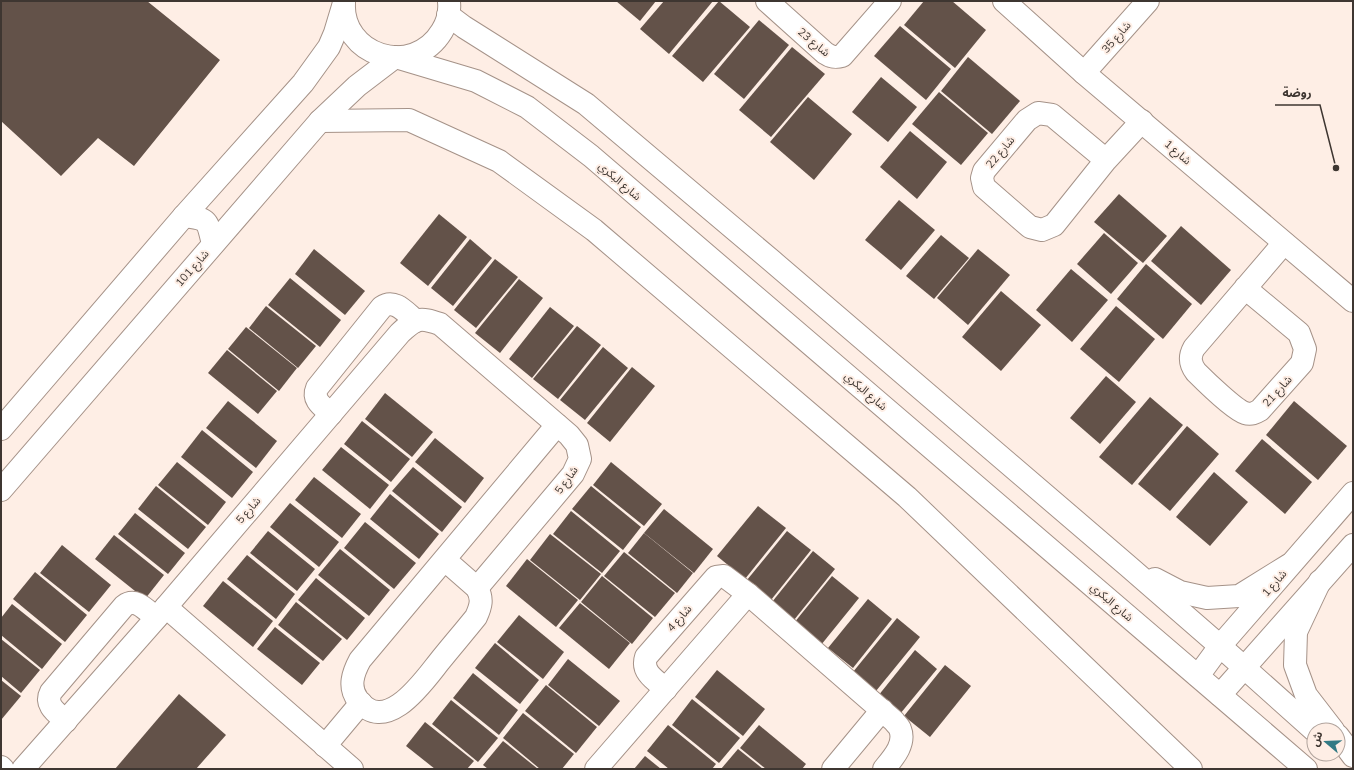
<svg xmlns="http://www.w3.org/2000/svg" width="1354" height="770" font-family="Mulish,'Noto Sans Arabic',sans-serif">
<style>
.building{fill:#635249}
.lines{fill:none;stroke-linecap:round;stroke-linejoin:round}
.minor-casing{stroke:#a59288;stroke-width:24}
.major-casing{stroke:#a59288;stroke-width:24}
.minor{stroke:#fff;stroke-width:22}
.major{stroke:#fff;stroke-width:22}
.labels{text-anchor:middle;stroke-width:4;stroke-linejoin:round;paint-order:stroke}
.street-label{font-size:11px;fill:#3e3631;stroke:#feeee5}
.leader{fill:none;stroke:#3e3631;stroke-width:1.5}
.callout-dot{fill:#3e3631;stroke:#feeee5;stroke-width:1.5}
.callout-label{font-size:12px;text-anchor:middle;font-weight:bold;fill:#3e3631;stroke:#feeee5;stroke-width:4;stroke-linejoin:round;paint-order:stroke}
</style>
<rect width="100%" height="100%" fill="#feeee5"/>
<g class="building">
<path d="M1,1H147L220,60L134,166L98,138L61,176L1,121Z"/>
<path d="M616,1H656L640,21Z"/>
<path d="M664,1H713L669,54L640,29Z"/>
<path d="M719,1L750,27L703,82L672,56Z"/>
<path d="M924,1H952L986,30L955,68L904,25Z"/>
<path d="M759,20L789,45L744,99L714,74Z"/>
<path d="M900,26L951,69L926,100L874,56Z"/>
<path d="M792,47L825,74L771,137L739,110Z"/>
<path d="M968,57L1020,101L992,134L941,91Z"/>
<path d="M881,77L917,107L888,142L852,112Z"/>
<path d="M939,92L988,133L961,165L912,124Z"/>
<path d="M808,97L852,134L814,180L770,142Z"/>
<path d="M910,131L947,162L917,199L880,167Z"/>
<path d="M1119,194L1167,236L1143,263L1094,222Z"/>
<path d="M899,200L935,230L901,270L865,240Z"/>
<path d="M439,214L467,237L428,286L400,263Z"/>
<path d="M1181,226L1231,270L1201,305L1151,261Z"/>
<path d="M1104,233L1138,263L1111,294L1077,264Z"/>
<path d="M941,235L969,258L934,299L906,276Z"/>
<path d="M470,239L492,258L453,306L431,288Z"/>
<path d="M314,249L365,291L345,315L295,274Z"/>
<path d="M978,249L1010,275L968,325L937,298Z"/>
<path d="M495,259L518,277L476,328L454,310Z"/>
<path d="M1146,264L1192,304L1163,339L1117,299Z"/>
<path d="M1071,269L1108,300L1072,342L1036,310Z"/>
<path d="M290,278L341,320L320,347L268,305Z"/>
<path d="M519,279L543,298L500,353L475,333Z"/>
<path d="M1001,291L1041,325L1001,371L962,337Z"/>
<path d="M266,306L316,346L298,368L249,328Z"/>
<path d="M1116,306L1155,339L1119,382L1080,349Z"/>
<path d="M550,307L574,326L532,378L509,359Z"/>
<path d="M577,326L601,345L558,399L533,379Z"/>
<path d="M246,327L297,368L279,391L228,349Z"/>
<path d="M603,347L628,368L585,420L560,400Z"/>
<path d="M227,350L277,391L258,414L208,373Z"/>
<path d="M632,367L655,386L610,442L587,423Z"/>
<path d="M1106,376L1136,402L1100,444L1070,418Z"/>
<path d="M385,393L433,432L412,457L365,419Z"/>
<path d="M1150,397L1183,425L1132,485L1099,457Z"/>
<path d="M228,401L277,441L256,468L206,428Z"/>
<path d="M1294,401L1347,446L1318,480L1266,435Z"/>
<path d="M362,421L410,459L391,482L344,444Z"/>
<path d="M1187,426L1219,454L1170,511L1138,484Z"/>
<path d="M202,430L253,472L232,498L181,457Z"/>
<path d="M435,438L484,478L465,503L415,462Z"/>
<path d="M1262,439L1312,482L1285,514L1235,471Z"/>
<path d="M341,447L389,485L370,509L322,470Z"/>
<path d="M177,462L226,502L208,525L158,485Z"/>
<path d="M611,462L662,504L644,526L593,485Z"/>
<path d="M413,467L462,507L442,532L392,491Z"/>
<path d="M1214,472L1248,502L1210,546L1176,517Z"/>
<path d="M314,477L361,514L342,538L295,500Z"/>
<path d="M156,486L206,527L188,549L138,509Z"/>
<path d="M591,486L641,527L623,550L572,509Z"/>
<path d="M390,494L439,534L419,559L370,519Z"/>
<path d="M290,503L339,542L319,567L270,527Z"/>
<path d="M758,506L786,528L745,579L717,556Z"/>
<path d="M664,509L713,549L694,573L644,533Z"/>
<path d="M571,511L620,551L602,573L553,534Z"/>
<path d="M135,513L185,553L168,574L118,534Z"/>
<path d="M365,522L416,563L394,589L344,548Z"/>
<path d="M268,531L315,569L297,591L250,553Z"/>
<path d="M787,531L811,550L771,600L747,580Z"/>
<path d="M644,533L693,573L677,593L628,553Z"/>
<path d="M550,534L601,574L580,600L530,560Z"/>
<path d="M114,535L164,575L145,599L95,559Z"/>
<path d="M62,545L111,585L89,612L40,573Z"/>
<path d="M340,549L390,590L369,616L318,575Z"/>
<path d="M813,551L835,569L794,620L772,602Z"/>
<path d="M624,552L675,593L655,617L604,576Z"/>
<path d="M247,555L295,594L276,619L227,579Z"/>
<path d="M527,559L578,600L556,627L506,586Z"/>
<path d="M35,572L87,615L65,642L13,599Z"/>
<path d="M602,576L653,618L632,644L581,602Z"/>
<path d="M832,576L859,598L821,645L794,623Z"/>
<path d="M316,578L365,618L347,640L298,600Z"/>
<path d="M223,581L273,621L253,647L203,606Z"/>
<path d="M868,599L892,619L853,668L828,648Z"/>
<path d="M296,602L342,639L323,661L278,625Z"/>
<path d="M580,603L630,643L609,669L559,628Z"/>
<path d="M12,604L62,644L42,669L1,635V618Z"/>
<path d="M519,615L564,652L543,679L497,642Z"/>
<path d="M897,618L920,637L876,691L853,672Z"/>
<path d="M275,627L320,663L302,685L257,649Z"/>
<path d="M1,639L40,670L21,693L1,676Z"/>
<path d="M495,643L539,680L520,704L475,668Z"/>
<path d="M915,650L937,669L900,714L878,696Z"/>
<path d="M568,659L620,701L599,726L548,685Z"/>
<path d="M945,665L971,686L930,737L904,716Z"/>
<path d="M717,670L765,709L743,736L695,697Z"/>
<path d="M473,673L518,710L499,735L453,698Z"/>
<path d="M1,680L21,696L1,720Z"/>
<path d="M546,685L597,727L576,753L525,711Z"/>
<path d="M179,694L226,735L196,769H115Z"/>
<path d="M692,699L740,738L719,763L672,725Z"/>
<path d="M451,700L498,738L478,762L432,724Z"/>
<path d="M523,713L574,754L562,769H540L503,738Z"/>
<path d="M425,722L474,761L467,769H435L406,746Z"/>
<path d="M668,725L716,764L712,769H669L647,751Z"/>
<path d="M759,725L806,764L802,769H766L740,748Z"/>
<path d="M503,741L538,769H488L483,765Z"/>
<path d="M738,749L763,769H721Z"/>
<path d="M645,756L661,769H634Z"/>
</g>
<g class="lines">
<g class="minor-casing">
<g id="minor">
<path d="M767,1L825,53C831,57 835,58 842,56L890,1"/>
<path d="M1004,1L1084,73L1353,301"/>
<path d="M1084,73L1148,1"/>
<path d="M320,121L409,120L499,161L594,230L907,497L1191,769"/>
<path d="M1106,160L1052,115L1038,113L1027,120L984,171L982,178L984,187L1030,227L1042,230L1054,225L1106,160L1142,121"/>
<path d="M184,216C209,219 207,220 213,244"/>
<path d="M1245,288L1299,333L1305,349L1302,363L1260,410C1255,413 1251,415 1245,413C1235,410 1205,381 1196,372C1190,364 1189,357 1194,348L1284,243"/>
<path d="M331,414C322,406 312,400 317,388L382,307C395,298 406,313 416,321"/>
<path d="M1,429L184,216L303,83L329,47L335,33L344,3"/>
<path d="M1,490L320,121L357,86L395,57"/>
<path d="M445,560L477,588C483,599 481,606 476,617C464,632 451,647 439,662C423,682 386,736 358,700C348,687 353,673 360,660L557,425"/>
<path d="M166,607L352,769"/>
<path d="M1198,676L1220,646L1353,493"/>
<path d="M666,689C655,680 641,672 646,657L716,577L724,576L748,594L894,721C895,723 899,726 900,729C906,744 893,758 884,769"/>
<path d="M1220,695L1353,545"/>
<path d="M66,721C57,713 44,705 51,692L124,606C136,597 146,610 156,618"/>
<path d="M325,746L361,703"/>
<path d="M1,767L3,769"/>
<path d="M23,769L166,607L400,333C416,318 419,317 440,324L569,435L577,445L580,459L573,474L477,588"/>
<path d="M596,769L748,594"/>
<path d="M833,769L882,710"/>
</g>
</g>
<g class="major-casing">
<g id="major">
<path d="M344,1C340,56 413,79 442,31C447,23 450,12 449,2"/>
<path d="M448,15L464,27L586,104L772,261L1128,566L1220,646L1314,730"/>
<path d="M399,58L476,81L527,107L591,156L1306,769"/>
<path d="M1155,579L1180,592L1207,598L1239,596L1289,565"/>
<path d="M1320,581L1296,632L1295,665L1306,695L1333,730"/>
<path d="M1338,736L1353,756"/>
</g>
</g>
<use href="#minor" class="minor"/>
<use href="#major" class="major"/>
</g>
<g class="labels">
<g class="street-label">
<text transform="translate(1116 37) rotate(-49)" y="4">شارع 35</text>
<text transform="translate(814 42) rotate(40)" y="4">شارع 23</text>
<text transform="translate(1000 152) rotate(-50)" y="4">شارع 22</text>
<text transform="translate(1178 152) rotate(41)" y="4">شارع 1</text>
<text transform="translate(620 181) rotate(41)" y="4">شارع البكري</text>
<text transform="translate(192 268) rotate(-49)" y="4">شارع 101</text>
<text transform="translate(866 391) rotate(41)" y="4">شارع البكري</text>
<text transform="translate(1277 391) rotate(-48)" y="4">شارع 21</text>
<text transform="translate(566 480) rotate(-54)" y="4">شارع 5</text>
<text transform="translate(248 510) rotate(-49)" y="4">شارع 5</text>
<text transform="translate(1274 583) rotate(-49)" y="4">شارع 1</text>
<text transform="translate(1112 602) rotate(41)" y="4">شارع البكري</text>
<text transform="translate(679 618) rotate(-48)" y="4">شارع 4</text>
</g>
</g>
<path class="leader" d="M1336 168L1320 105H1275"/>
<circle class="callout-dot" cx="1336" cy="168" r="4"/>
<g class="callout-label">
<text x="1297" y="97">روضة</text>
</g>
<rect width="1354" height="770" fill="none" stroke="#3e3631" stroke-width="4"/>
<g transform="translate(1326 742) rotate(289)"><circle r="19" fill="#feeee5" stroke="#b1a49d"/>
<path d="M0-3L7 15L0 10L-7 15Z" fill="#337a84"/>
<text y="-6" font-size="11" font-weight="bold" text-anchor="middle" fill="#3e3631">ش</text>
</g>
</svg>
